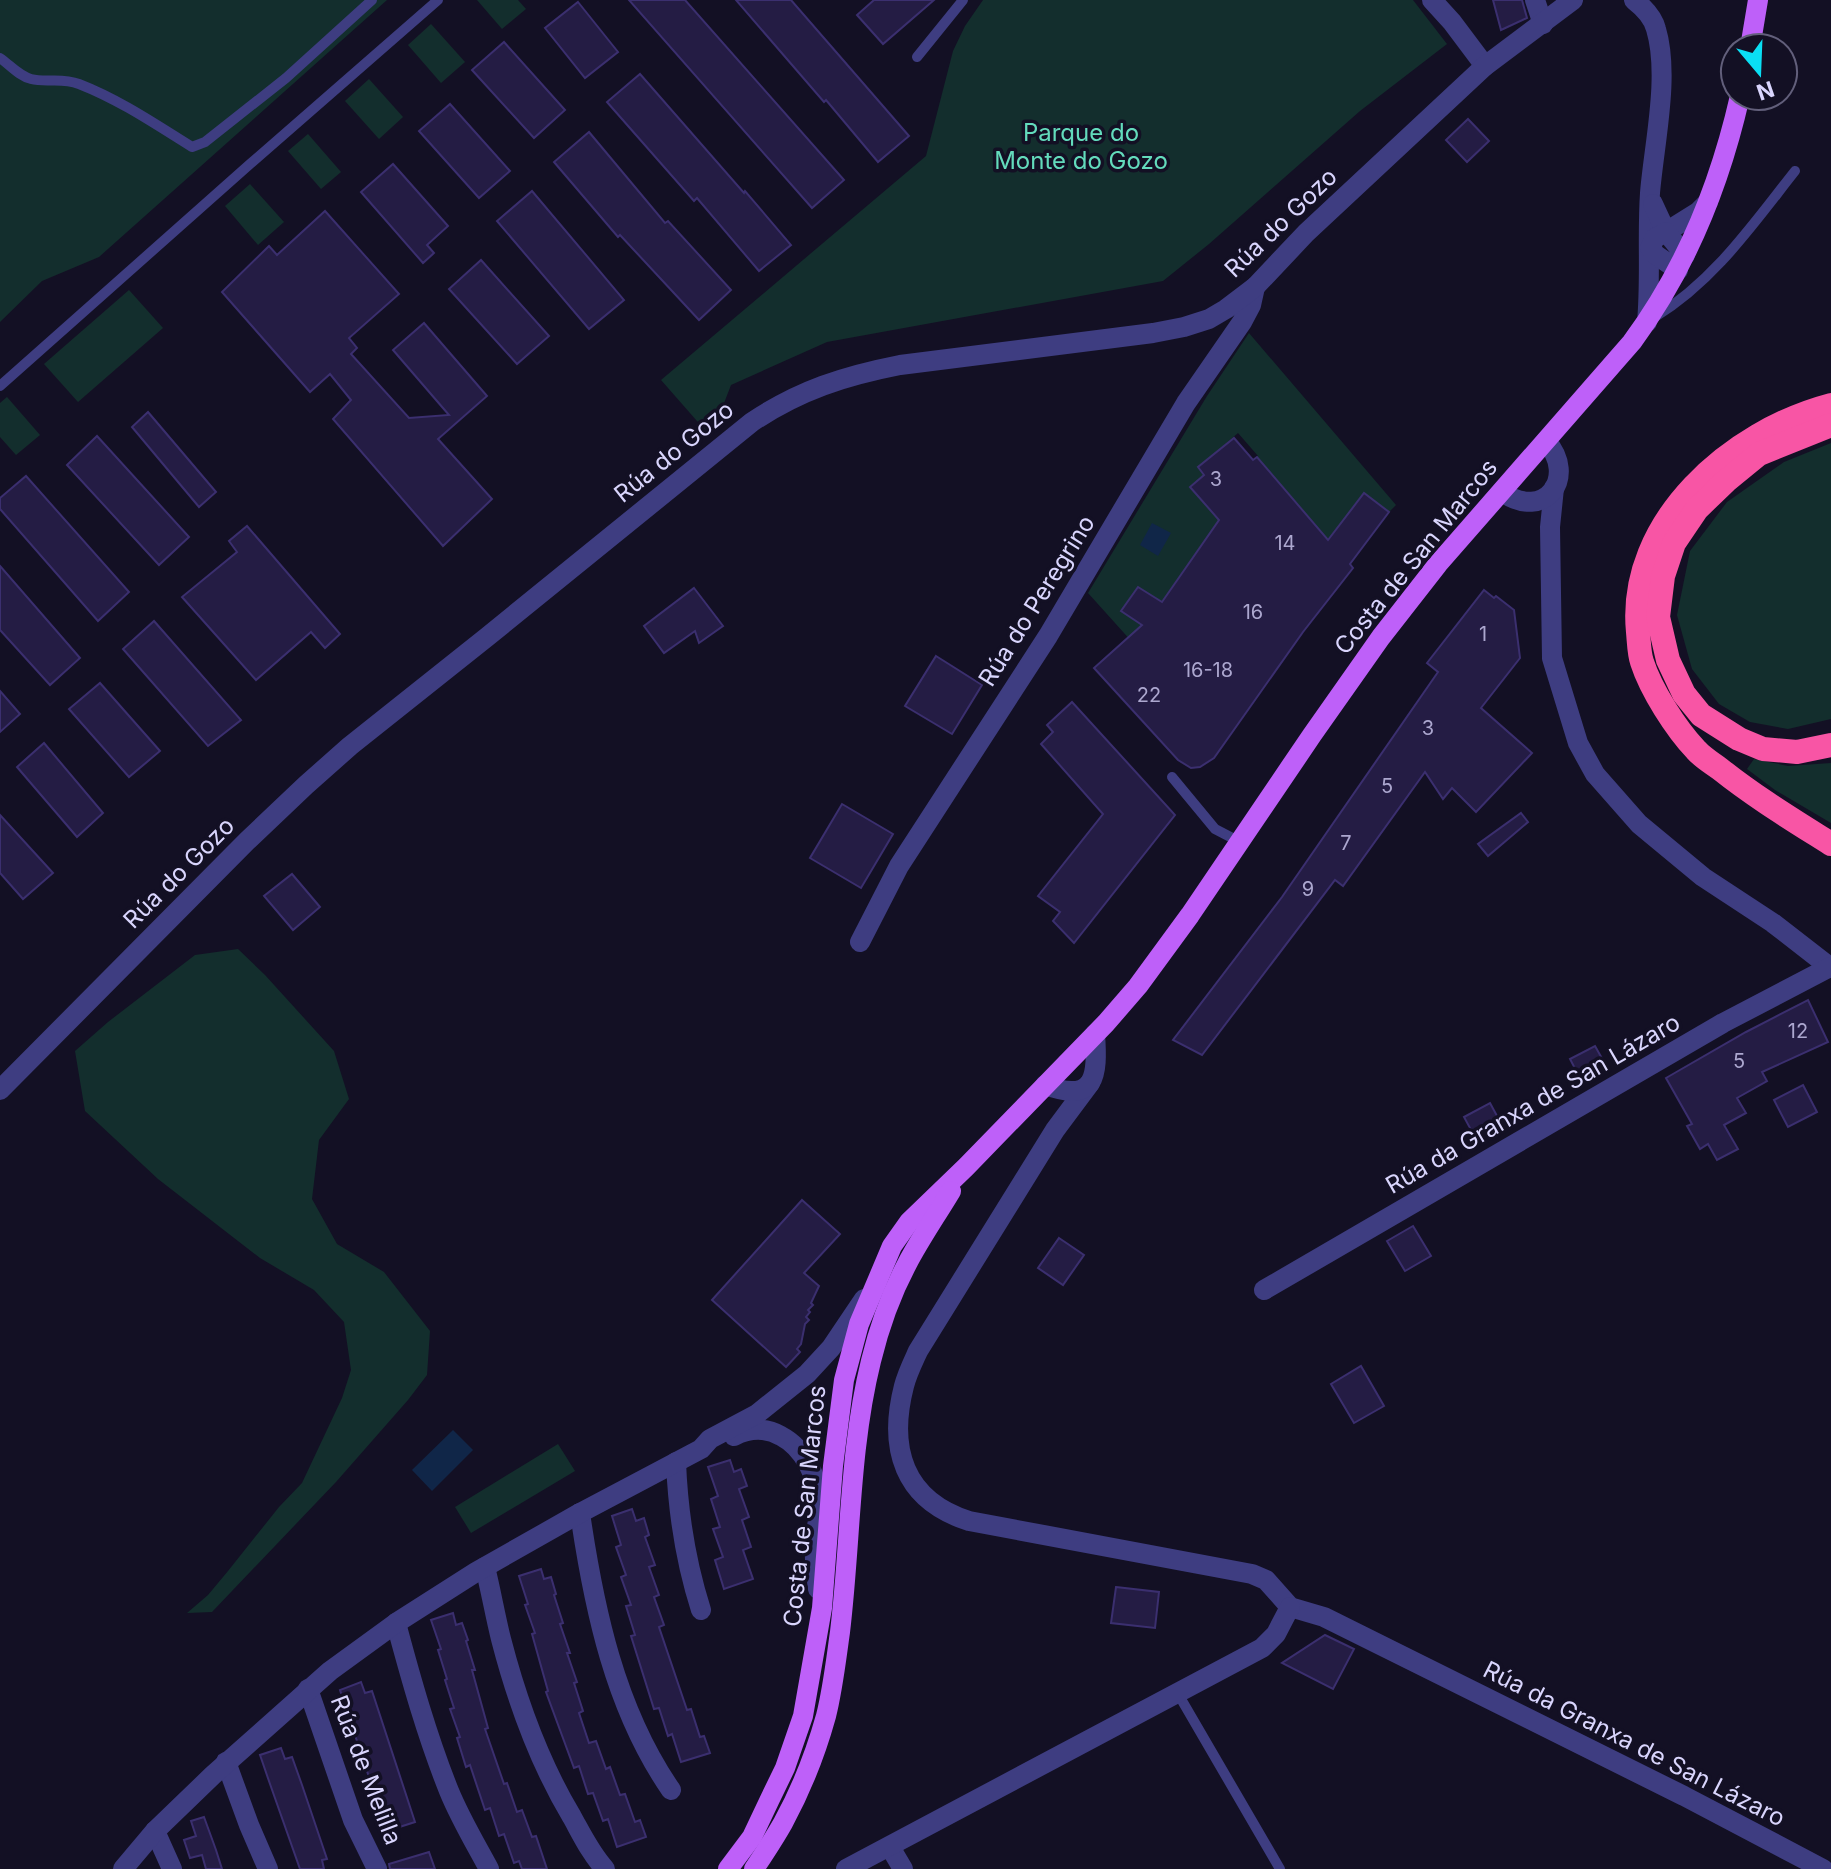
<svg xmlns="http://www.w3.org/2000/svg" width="1831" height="1869" font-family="Inter,sans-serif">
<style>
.green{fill:#132e2d}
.water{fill:#102648}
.building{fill:#241c44;stroke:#3b2f6f;stroke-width:2}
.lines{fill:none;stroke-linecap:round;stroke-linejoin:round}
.lane{stroke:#3e3d81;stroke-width:10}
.street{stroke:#3e3d81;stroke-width:20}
.primary{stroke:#be60f9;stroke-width:20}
.highway{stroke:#f855a5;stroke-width:24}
.labels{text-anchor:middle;stroke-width:7;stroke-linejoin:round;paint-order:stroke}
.number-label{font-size:20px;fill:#aca7cf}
.park-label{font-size:24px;fill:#63dbbc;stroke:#131024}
.street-label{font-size:24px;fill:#d9d5fd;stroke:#131024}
</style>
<rect width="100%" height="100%" fill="#131024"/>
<g class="green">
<path d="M0,0H387L99,257L42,281L0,322Z"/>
<path d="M477,0H518L526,9L502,29Z"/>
<path d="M983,0H1413L1447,44L1360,111L1209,244L1163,281L827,342L731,385L711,437L661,380L926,156L953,51L965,26Z"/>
<path d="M431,24L465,62L441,83L408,45Z"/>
<path d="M369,79L403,117L379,139L345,101Z"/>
<path d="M308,134L341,172L321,189L288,151Z"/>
<path d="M250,184L284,222L258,245L225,206Z"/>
<path d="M129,290L163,328L78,402L44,364Z"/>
<path d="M1249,333L1396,505L1389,512L1364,494L1328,540L1257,457L1258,456L1238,433L1199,467L1204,475L1219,520L1133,643L1088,593L1207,396Z"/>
<path d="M7,397L40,435L16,455L0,437V403Z"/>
<path d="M1831,443V719L1788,729L1750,722L1719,704L1692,669L1677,615L1690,551L1727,502L1784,462Z"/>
<path d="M1754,759L1788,766L1831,763V823L1775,790L1747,769Z"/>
<path d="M238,949L265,975L334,1051L349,1099L319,1140L312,1199L337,1244L384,1272L430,1331L427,1375L408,1400L336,1482L212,1612L187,1613L208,1595L228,1571L279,1507L302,1483L342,1398L351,1370L344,1322L314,1290L260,1258L158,1179L85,1111L75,1051L108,1022L195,955Z"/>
<path d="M558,1444L575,1471L471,1533L455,1507Z"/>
</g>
<g class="water">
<path d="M1152,523L1171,533L1158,556L1140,545Z"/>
<path d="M453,1430L473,1450L432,1491L412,1470Z"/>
</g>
<g class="building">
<path d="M629,0H685L844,180L812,208Z"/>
<path d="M736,0H791L909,136L878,162L826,100L824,102Z"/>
<path d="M874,0H934L883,44L857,15Z"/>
<path d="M1493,0H1522L1527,18L1501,30Z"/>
<path d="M578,2L618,52L585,78L545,28Z"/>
<path d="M504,42L565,110L534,138L472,70Z"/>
<path d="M640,74L744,193L745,191L791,245L759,271L697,198L694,201L607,102Z"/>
<path d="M450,104L510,171L479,198L419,131Z"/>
<path d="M1468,119L1489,141L1467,162L1446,140Z"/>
<path d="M589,132L665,223L668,221L731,290L699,320L620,235L618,237L554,162Z"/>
<path d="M393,164L448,226L427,245L434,253L423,263L361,192Z"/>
<path d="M532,191L624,300L589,329L497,221Z"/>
<path d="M325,211L399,294L349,338L357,348L351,354L409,418L449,415L393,350L424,323L487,396L438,439L492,499L443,546L333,419L351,400L330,374L310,392L222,292L269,246L277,255Z"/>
<path d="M481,260L549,336L517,364L449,289Z"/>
<path d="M148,412L216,492L199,507L132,427Z"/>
<path d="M97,436L189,537L159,565L67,465Z"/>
<path d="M1234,438L1253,460L1257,457L1328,540L1364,493L1389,512L1350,564L1353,568L1303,632L1214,758L1200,767L1191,768L1178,760L1094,668L1142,625L1121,611L1138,587L1162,602L1219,520L1190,487L1204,475L1198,467Z"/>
<path d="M26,476L129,592L98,621L0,509V498Z"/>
<path d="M247,526L340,634L325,648L311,632L256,680L182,597L237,552L229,541Z"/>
<path d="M0,566L80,658L50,685L0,630Z"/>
<path d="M694,588L723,626L699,643L695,631L664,653L644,626Z"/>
<path d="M1484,590L1494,598L1496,596L1514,610L1520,658L1481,708L1532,753L1476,812L1452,788L1443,799L1425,772L1343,886L1335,880L1202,1055L1173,1040L1282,897L1438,672L1427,663Z"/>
<path d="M154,621L241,720L208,746L123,649Z"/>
<path d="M936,656L982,685L952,734L905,706Z"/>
<path d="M100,683L160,751L129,777L69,709Z"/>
<path d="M0,691L20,714L0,732Z"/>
<path d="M1072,702L1175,815L1074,943L1053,921L1060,912L1038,896L1103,814L1041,744L1053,732L1047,725Z"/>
<path d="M44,743L103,813L77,837L17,767Z"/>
<path d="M842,804L893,834L861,888L810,858Z"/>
<path d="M1521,813L1528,822L1488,856L1478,844Z"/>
<path d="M0,815L53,873L23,899L0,873Z"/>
<path d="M292,874L320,907L293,930L264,896Z"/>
<path d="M1808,1000L1828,1042L1762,1072L1767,1081L1737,1098L1746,1113L1724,1125L1738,1149L1717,1160L1708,1144L1700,1149L1687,1126L1692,1124L1666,1078L1746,1032Z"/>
<path d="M1595,1046L1608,1069L1582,1082L1570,1059Z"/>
<path d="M1803,1085L1817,1112L1788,1127L1774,1100Z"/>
<path d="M1490,1103L1503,1127L1477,1141L1464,1117Z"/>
<path d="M802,1200L840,1234L804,1273L819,1286L811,1303L813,1305L808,1310L810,1312L806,1317L809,1320L805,1324L801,1344L797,1349L800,1352L786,1367L712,1300Z"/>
<path d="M1413,1226L1431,1256L1405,1271L1387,1241Z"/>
<path d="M1059,1238L1084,1255L1063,1285L1038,1268Z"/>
<path d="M1361,1366L1384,1406L1354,1423L1331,1384Z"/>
<path d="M730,1460L734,1472L741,1469L747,1486L739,1489L749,1517L742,1520L751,1547L743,1550L753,1579L724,1589L715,1560L723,1557L713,1529L720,1527L711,1499L718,1496L708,1467Z"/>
<path d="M632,1509L636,1521L644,1518L649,1535L645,1537L655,1565L649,1567L659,1595L654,1597L664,1625L659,1627L687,1710L691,1709L700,1737L704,1736L710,1753L681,1762L672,1734L668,1736L659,1708L654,1709L631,1636L635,1635L626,1606L631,1605L621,1577L626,1575L616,1547L621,1545L612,1516Z"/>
<path d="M541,1569L544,1579L551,1577L556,1594L554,1595L563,1623L560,1624L570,1653H567L577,1682L574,1683L583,1711L579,1713L589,1743L596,1741L606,1769L610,1767L620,1795L625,1794L635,1822L640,1820L646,1837L617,1847L608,1819L603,1821L593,1793L588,1794L579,1766L574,1768L546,1692L548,1691L532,1634L535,1633L525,1605L528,1604L519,1576Z"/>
<path d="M1116,1587L1159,1592L1155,1628L1111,1623Z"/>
<path d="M453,1613L456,1625L462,1623L468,1640L466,1641L475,1670H472L488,1728L485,1729L504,1784L507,1783L517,1812L522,1810L532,1837L536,1836L547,1869H522L519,1861L514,1863L504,1834L499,1836L490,1808L485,1810L470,1765L466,1767L457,1738L460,1737L450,1709L454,1708L445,1680L447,1679L438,1650L441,1649L431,1620Z"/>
<path d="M1325,1635L1354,1649L1333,1689L1282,1663Z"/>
<path d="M361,1682L365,1693L372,1691L415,1822L387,1831L340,1690Z"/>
<path d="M281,1748L285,1759L292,1757L302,1785L327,1859L322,1860L324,1869H300L270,1784L260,1755Z"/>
<path d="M204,1817L216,1850L222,1869H206L202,1855L190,1858L184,1840L196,1836L191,1821Z"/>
<path d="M429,1852L435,1869H390L389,1864Z"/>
</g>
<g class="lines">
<g class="lane">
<path d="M917,57L963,0"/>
<path d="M0,58C10,65 19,76 31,79C47,83 61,77 79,84C120,100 155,124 192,147L205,142L286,78L372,0"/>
<path d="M1655,317C1714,281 1753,224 1795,171"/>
<path d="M0,386L250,164L438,0"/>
<path d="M1172,777L1215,829L1240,842"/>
<path d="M1177,1692L1280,1869"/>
</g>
<g class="street">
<path d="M1432,0L1452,22L1485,66"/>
<path d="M1535,0L1543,24"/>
<path d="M1634,0C1643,7 1653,17 1656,29C1670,76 1654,144 1650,193C1647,236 1651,279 1647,322"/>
<path d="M1653,204L1666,232L1698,212L1708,202"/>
<path d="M1678,270L1656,255L1650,248L1655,238L1666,232L1685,255"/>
<path d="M1554,488L1550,527L1552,658L1578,743L1595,774L1639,824L1703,877L1773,923L1831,968"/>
<path d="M1502,492C1545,522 1578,477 1546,441"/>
<path d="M860,942L899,866L1048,636L1186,403L1242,322L1251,305L1255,287"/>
<path d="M1090,1083L1055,1130L918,1351C913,1362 907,1374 904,1386C888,1448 903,1500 969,1521L1252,1574L1266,1580L1290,1607L1324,1617L1684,1796L1823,1869"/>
<path d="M1045,1085C1096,1104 1098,1076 1095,1034"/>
<path d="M0,1090L247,841L306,785L350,746L487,637L752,422C800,390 844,376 900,365L1153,333L1184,327L1209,319L1226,309L1255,287L1306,233L1485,66L1573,0"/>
<path d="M1264,1290L1723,1023L1830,967"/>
<path d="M734,1436C750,1428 765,1427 781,1436C804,1448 818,1477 819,1503C819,1517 816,1532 815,1546C814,1560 816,1575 818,1589"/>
<path d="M676,1462C678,1512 686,1563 701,1610"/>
<path d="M580,1513C594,1609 615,1709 671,1790"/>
<path d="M485,1567C491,1591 495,1615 501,1639C517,1701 539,1762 572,1817C582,1835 591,1854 605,1869"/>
<path d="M396,1623C411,1679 427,1736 449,1791C460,1818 475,1843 489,1869"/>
<path d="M308,1689L353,1820L377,1869"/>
<path d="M226,1762L249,1825L268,1869"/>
<path d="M155,1831L172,1869"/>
<path d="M890,1847L903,1869"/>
<path d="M123,1869L155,1831L213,1775L330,1671L396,1623L476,1572L580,1513L701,1449L710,1439L757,1414L807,1374L831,1348L864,1299"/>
<path d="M846,1869L1262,1648L1276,1634L1290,1607"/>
</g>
<g class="primary">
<path d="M1750,48L1758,0"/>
<path d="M728,1869L752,1837L770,1799L785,1768L803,1716L822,1608L833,1466L844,1380L859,1324L892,1246L909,1222L966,1167L1106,1023L1138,986L1190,915L1312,735L1381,637L1438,564L1632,342C1685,270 1720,184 1740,96"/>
<path d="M754,1869C764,1854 774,1839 783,1823C801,1790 816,1752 826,1716C833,1688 836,1660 840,1632C851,1541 849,1450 871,1361C879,1328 891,1294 907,1264C920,1239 936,1216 951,1191"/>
</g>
<g class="highway">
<path d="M1831,405C1732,431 1627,521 1638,632C1639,642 1639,653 1642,662C1651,690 1676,729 1696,750C1703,758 1712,763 1720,769C1755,797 1793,820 1831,844"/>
<path d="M1831,425L1759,454L1726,481L1697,509L1674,543L1663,576L1658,617L1668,660L1684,694L1701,715L1739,739L1763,749L1797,752L1831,745"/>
</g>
</g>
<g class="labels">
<g class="number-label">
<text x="1216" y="486">3</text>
<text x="1285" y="550">14</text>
<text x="1253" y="619">16</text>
<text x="1483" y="641">1</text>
<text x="1208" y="677">16-18</text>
<text x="1149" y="702">22</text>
<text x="1428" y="735">3</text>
<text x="1387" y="793">5</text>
<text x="1346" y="850">7</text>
<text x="1308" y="896">9</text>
<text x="1798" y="1038">12</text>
<text x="1739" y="1068">5</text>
</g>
<g class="park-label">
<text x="1081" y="141">Parque do<tspan x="1081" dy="28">Monte do Gozo</tspan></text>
</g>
<g class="street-label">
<text transform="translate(1281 223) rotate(-44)" y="8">Rúa do Gozo</text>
<text transform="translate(674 452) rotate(-39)" y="8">Rúa do Gozo</text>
<text transform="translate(1416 557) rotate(-51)" y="8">Costa de San Marcos</text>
<text transform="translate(1037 601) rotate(-58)" y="8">Rúa do Peregrino</text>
<text transform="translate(179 873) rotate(-45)" y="8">Rúa do Gozo</text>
<text transform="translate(1533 1104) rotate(-30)" y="8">Rúa da Granxa de San Lázaro</text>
<text transform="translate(805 1506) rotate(-84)" y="8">Costa de San Marcos</text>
<text transform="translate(1634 1744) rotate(27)" y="8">Rúa da Granxa de San Lázaro</text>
<text transform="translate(366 1770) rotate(69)" y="8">Rúa de Melilla</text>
</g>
</g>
<g transform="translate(1759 72) rotate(161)"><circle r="38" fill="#131024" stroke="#625f7b" stroke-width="2"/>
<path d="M0-6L14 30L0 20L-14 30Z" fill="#0adff4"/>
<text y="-12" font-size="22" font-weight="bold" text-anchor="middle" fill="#d9d5fd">N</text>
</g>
</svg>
